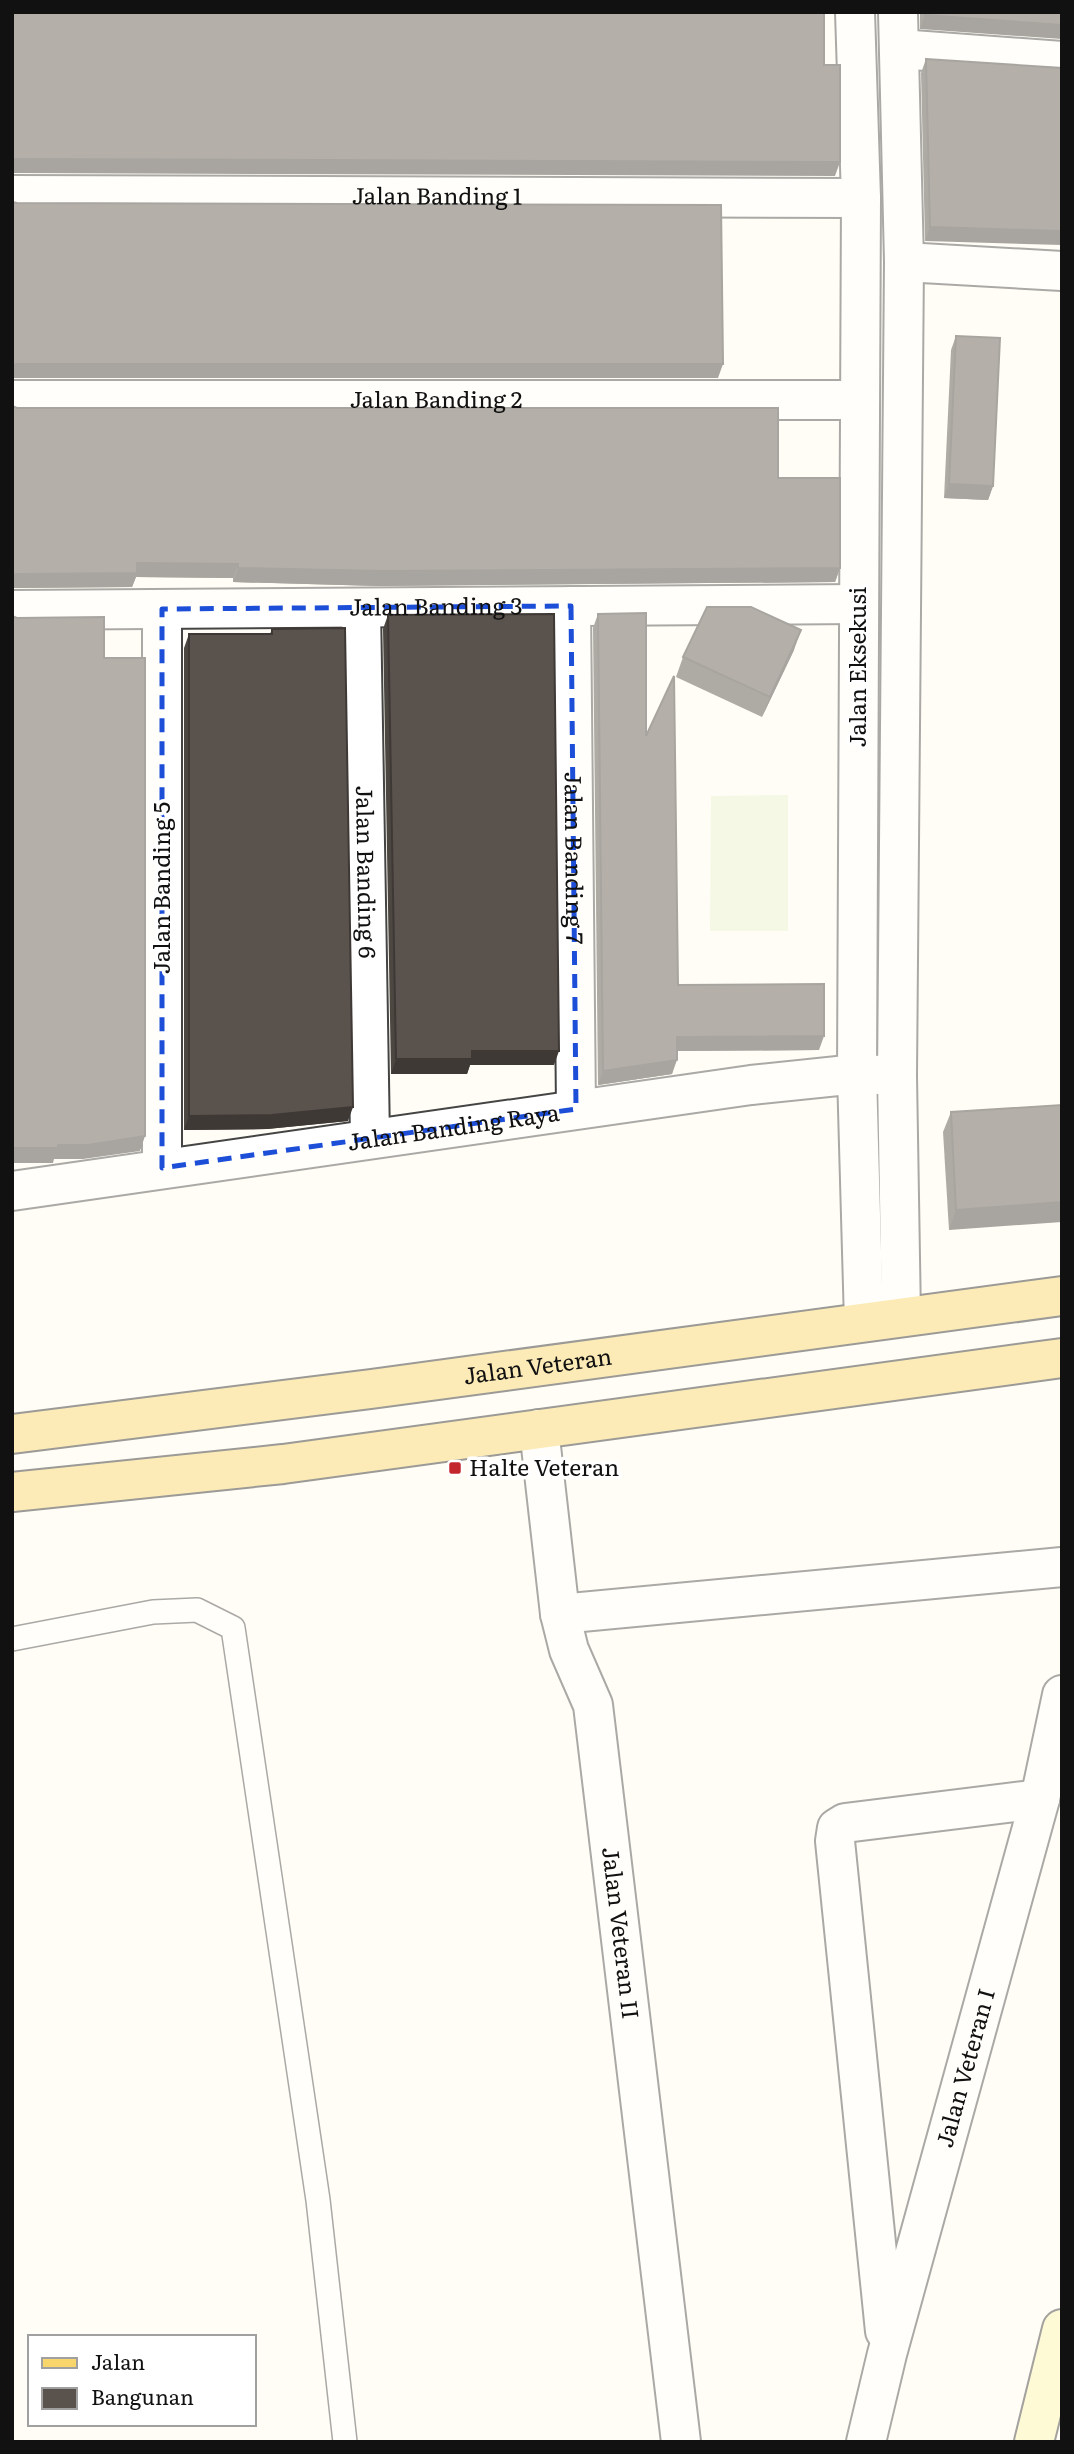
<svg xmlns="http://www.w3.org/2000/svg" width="1074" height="2454" font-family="Literata,serif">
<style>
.pitch{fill:#e6f2cf}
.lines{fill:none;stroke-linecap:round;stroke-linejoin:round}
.lane-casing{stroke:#444;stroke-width:26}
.street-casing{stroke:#444;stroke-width:42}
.secondary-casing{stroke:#333;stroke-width:42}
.primary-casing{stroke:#222;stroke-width:42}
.lane{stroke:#fff;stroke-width:23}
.street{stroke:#fff;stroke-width:38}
.secondary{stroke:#fff6b0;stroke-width:38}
.primary{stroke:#f9d66b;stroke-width:38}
.wall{fill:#4d4742}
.shaded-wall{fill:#3f3936}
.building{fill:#5a524d;stroke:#3f3936;stroke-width:2}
.marked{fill:none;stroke:#1d4ed8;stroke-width:5;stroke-dasharray:14 9;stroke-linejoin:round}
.poi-dot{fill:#c4262e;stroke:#fff;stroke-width:2.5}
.labels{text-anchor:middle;stroke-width:7;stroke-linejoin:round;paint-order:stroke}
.street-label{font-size:23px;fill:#111;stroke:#fff}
.poi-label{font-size:23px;fill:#111;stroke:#fff;text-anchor:start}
</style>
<rect width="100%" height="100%" fill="#fffdf5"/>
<path class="pitch" d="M788,795V931H710L711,796Z"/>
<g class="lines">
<g class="lane-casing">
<path id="lane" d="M12,1639L153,1612L197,1610L233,1628L318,2200L345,2442"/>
</g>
<g class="street-casing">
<g id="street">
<path d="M855,12L861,198L857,1074L864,1322"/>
<path d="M898,12L904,262L897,1076L901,1317"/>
<path d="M899,49L1062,61"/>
<path id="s1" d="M12,195L861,198"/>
<path d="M904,262L1062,271"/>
<path id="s2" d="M12,400H860"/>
<path id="s3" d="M571,606L576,1109"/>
<path id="s4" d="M361,608L370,1138"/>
<path d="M162,609V1168"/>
<path id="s5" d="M12,610L858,604"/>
<path id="s6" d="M12,1191L751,1085L857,1074L880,1075"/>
<path id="s7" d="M539,1429L560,1614L569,1650L593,1705L681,2442"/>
<path d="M560,1614L1062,1567"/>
<path d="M885,2331L835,1841L837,1828L845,1823L1040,1799"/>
<path id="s8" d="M866,2442L887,2354L1040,1799L1062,1695"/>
</g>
</g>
<g class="secondary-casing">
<path id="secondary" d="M1034,2442L1062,2329"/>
</g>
<g class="primary-casing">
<g id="primary">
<path id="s9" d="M12,1434L371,1389L1062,1296"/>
<path d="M12,1492L283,1464L1062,1358"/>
</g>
</g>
<use href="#lane" class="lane"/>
<use href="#street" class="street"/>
<use href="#secondary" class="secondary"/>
<use href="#primary" class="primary"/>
</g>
<g class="wall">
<path d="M920,12H1062L920,29Z"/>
<path d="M926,59L1062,68L925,241L921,73Z"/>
<path d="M956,336L993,486L988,500L944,498L951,350Z"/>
<path d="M12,406L17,408L778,478L840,568L835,582L378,586L233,582V578L136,577L132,587L12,588Z"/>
<path d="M598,614L646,736L678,985L819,1050L677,1051L672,1074L598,1085L593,628Z"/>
<path d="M388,615L554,1065H470L467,1074H391L383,629Z"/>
<path d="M272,629L348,1121L267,1129L184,1130V648L189,634H270Z"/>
<path d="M794,650L762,717L676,677L683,657Z"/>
<path d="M1062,1105L949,1230L943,1132L951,1112Z"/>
</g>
<g class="shaded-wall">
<path d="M925,15L1062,25V39L920,29Z"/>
<path d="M17,159L840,162L835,176L12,173V160Z"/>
<path d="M930,227L1062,231V245L925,241Z"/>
<path d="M17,364H723L718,378H12V365Z"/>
<path d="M949,484L993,486L988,500L944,498Z"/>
<path d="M137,563L238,564L233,578L136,577L132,587L12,588V575L17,574Z"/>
<path d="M238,568H840L835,582L378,586L233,582Z"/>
<path d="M801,630L794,650L762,717L770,697Z"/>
<path d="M824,1036L819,1050L672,1051L677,1037Z"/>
<path d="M472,1051H559L554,1065H470L467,1074H391L396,1059Z"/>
<path d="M677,1060L672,1074L598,1085L603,1071Z"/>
<path d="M353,1107L348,1121L267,1129L184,1130L189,1116Z"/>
<path d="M145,1136L140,1151L83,1159H54L53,1163H12V1148Z"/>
<path d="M1062,1202V1222L949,1230L956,1210Z"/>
</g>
<g class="building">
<path d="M12,12H824V65H840V162L17,159L12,160Z"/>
<path d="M925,12H1062V25L925,15Z"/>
<path d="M926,59L1062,68V231L930,227Z"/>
<path d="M12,202L17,203L721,205L723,364H17L12,365Z"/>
<path d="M956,336L1000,338L993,486L949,484Z"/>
<path d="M12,406L17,408H778V478H840V568L384,571L238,568V564L137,563V573L17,574L12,575Z"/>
<path d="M707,607H751L801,630L770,697L683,657Z"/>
<path d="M646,613V736L674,676L678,985L824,984V1036L677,1037V1060L603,1071L598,614Z"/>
<path d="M554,614L559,1051H472V1059H396L388,615Z"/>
<path d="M12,616L17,618L104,617V658H145V1136L88,1145H58V1148H12Z"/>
<path d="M345,628L353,1107L272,1115L189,1116V634H272V629Z"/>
<path d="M1062,1105V1202L956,1210L951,1112Z"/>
</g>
<path d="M0 0H1074V2454H0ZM571,606L576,1109L162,1168V609Z" fill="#fffdf5" fill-opacity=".55" fill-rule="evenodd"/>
<path class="marked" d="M571,606L576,1109L162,1168V609Z"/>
<rect class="poi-dot" x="448" y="1461" width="14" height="14" rx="3.5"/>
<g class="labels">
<g class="street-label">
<text dy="8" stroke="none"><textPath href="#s1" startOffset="425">Jalan Banding 1</textPath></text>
<text dy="8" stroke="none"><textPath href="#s2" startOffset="424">Jalan Banding 2</textPath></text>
<text dy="8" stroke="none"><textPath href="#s5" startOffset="424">Jalan Banding 3</textPath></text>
<text transform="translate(858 667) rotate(-90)" y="8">Jalan Eksekusi</text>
<text dy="8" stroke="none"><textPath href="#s3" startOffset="252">Jalan Banding 7</textPath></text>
<text dy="8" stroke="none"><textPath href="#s4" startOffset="264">Jalan Banding 6</textPath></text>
<text transform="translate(162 888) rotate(-90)" y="8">Jalan Banding 5</text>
<text dy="8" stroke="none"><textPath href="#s6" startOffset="446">Jalan Banding Raya</textPath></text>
<text dy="8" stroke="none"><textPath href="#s9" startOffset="530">Jalan Veteran</textPath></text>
<text dy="8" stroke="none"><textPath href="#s7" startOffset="513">Jalan Veteran II</textPath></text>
<text dy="8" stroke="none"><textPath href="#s8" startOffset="387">Jalan Veteran I</textPath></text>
</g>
<g class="poi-label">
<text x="469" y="1476">Halte Veteran</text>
</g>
</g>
<rect width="1074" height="2454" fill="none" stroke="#111111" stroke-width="28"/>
<rect x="28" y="2335" width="228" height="91" fill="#ffffff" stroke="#a0a0a0" stroke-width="2"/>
<rect x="42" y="2358" width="35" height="10" fill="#f9d66b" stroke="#a0a0a0" stroke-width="2"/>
<text x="91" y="2370" font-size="21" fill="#111111">Jalan</text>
<rect x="42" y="2388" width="35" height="21" fill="#5a524d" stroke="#a0a0a0" stroke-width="2"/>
<text x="91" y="2405" font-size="21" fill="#111111">Bangunan</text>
</svg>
